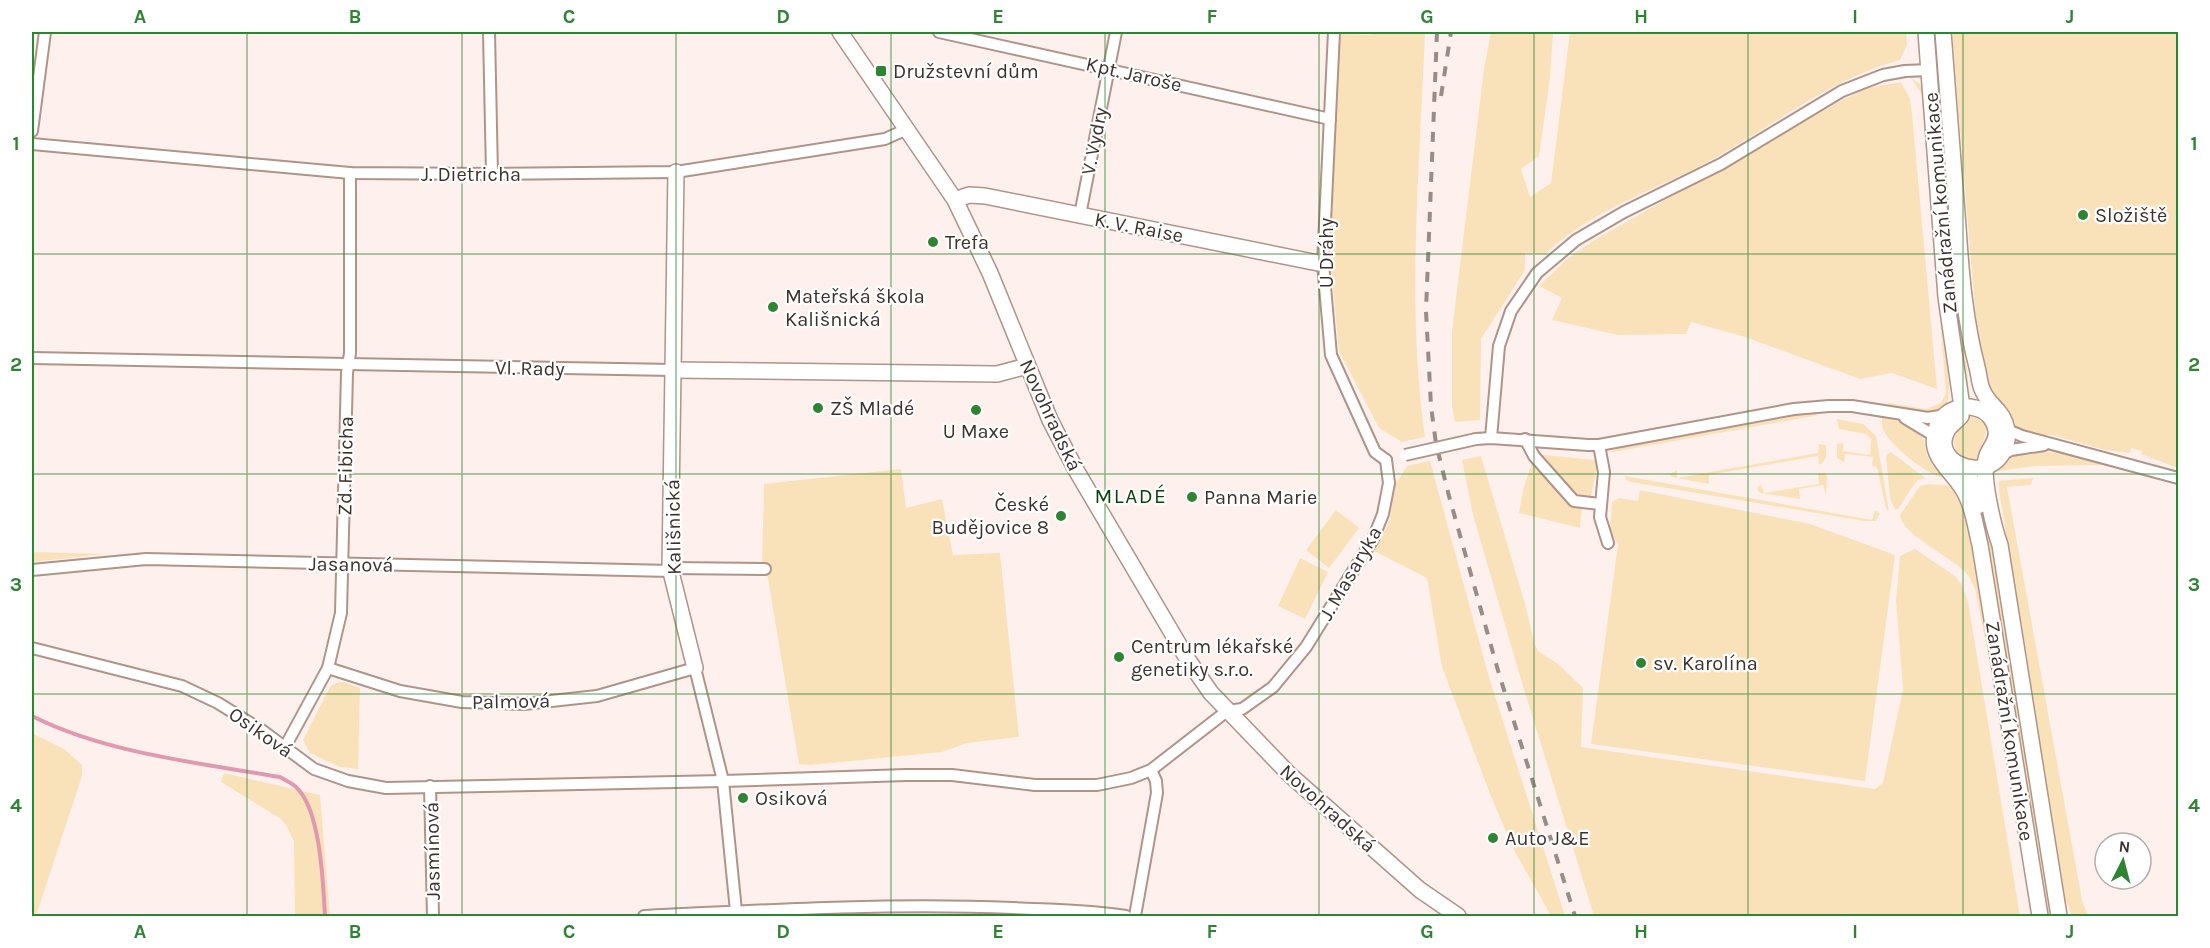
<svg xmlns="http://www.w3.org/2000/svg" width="2210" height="948" font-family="Karla,sans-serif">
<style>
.green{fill:#f9e2b9}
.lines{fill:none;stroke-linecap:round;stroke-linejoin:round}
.stream{stroke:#e198b1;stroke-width:4}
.street-casing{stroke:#b09389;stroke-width:14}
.secondary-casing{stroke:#b09389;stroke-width:18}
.street{stroke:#fff;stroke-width:10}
.secondary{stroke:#fff;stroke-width:15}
.rail{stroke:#988c88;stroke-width:4;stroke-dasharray:10 10;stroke-linecap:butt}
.street-bridge-casing{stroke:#b09389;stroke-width:14;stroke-linecap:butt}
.street-bridge{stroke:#fff;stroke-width:10}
.grid{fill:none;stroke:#2e8432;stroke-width:1.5;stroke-opacity:0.55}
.poi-dot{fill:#2e8432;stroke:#fff;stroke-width:2}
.labels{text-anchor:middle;stroke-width:4.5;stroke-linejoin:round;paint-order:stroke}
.poi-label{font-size:20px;fill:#3d312d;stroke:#fff;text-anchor:start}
.street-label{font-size:20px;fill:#3d312d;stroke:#fff}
.neighbourhood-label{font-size:21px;letter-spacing:1.5px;fill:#08420d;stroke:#fff}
.neatline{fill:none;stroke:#2e8432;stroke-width:2}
.grid-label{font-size:20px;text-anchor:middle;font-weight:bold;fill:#2e8432}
</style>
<rect width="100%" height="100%" fill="#fef1ed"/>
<g class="green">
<path d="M1373,32H1425C1420,165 1406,305 1425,437L1402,442L1379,428L1339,351L1331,268L1330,209L1340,34L1372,35Z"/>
<path d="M1491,32H1553L1550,78L1539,156L1521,169L1530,197L1551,183L1570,32H1906L1907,45L1900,60C1830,79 1778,123 1715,158C1657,190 1596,207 1545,254L1525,253V270L1481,339L1480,420L1455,422L1452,406V331L1484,69Z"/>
<path d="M1934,32H1938L1959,297L1970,401L1965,400Z"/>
<path d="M1952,32H2178V468L2141,454L2142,451L2131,448L2130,453L2105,450L2052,435H2037L2022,430L2013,424L1988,389L1977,334Z"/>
<path d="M1911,78L1920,84L1923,90L1949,383C1949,391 1950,401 1944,407C1933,417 1900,407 1886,404L1889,403L1926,409L1941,403L1946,393L1922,94Z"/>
<path d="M1901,82L1910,99L1912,114L1937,389L1892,373L1860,379L1742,336L1691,322L1686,334L1618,335L1552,320L1562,298L1539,286L1567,259L1596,239L1844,99L1868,88Z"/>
<path d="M1811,413L1819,415L1608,453L1619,448Z"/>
<path d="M1969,416C2000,422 1980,442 1978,460C1963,462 1947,448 1957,432C1960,426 1965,423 1969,416Z"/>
<path d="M1882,417C1909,423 1921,424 1928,452L1926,454L1934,467L1945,478C1929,477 1890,445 1884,431C1881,426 1882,422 1882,417Z"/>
<path d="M1837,419L1863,424L1876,436L1889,511L1886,509L1877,467L1872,466L1873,457L1845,454L1844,462L1837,458V444L1843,443V451L1870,455L1871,439L1866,434L1839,429Z"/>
<path d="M1819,444L1826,445C1826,454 1828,460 1819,465L1818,456L1709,475V484L1672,477L1670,474L1677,470V478L1818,453Z"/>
<path d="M2030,450L2060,453L2102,463L2103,465L2036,466L1998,471C2002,455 2016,454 2030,450Z"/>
<path d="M1891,452L1925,478L1918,480L1913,486L1898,509L1895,510L1890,498L1886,456Z"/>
<path d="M1546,455L1596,460V472L1591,496L1582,508L1580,528L1519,513L1523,490L1534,456Z"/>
<path d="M1481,456L1526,607L1534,642L1538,651L1558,664L1583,688L1581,747L1875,789L1883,783L1903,689L1896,600L1900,556L1915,549L1955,576L1962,585L1968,602L2020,916H1594L1519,673L1473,515L1462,460Z"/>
<path d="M1430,461L1489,677L1565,916H1551L1514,850L1490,794L1442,667L1427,578L1374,551L1390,520L1395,485L1407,466Z"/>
<path d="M901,469L906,508L942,499L953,555L1000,553L1019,737L967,743L942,752L811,765L799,764L767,573L762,564L764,484Z"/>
<path d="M1818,473H1825L1827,476L1826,495L1823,485L1799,489L1800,499L1761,493L1758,491L1757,488L1761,485L1764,493L1819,484Z"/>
<path d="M1976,475H1982L1994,561L2053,916H2048Z"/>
<path d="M1625,476L1872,520L1875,511L1880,513L1876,521H1864L1631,482L1626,480Z"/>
<path d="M2033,478L2031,485L2007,487L2082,900L2088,916H2072L2065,899L1999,490V481Z"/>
<path d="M1929,484L1953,486L1966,508L2014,797L2013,798L2000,713L1975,589C1973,583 1970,578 1966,573C1951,556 1903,536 1900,515L1920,486Z"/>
<path d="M1640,490L1810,524L1895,555L1865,781L1591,744L1618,544L1610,532L1612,502L1619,498L1638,501Z"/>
<path d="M1336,510L1359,528L1329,568L1306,550Z"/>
<path d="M32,552L105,554L32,562Z"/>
<path d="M1300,558L1328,572L1305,619L1278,606Z"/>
<path d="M344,682L360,688L358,769L340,767L310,753L303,740L330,687L336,683Z"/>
<path d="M32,733L64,749L82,765V776L36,916H32Z"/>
<path d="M224,773L320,795L330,916H295L294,841L286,825L281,819L221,782Z"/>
</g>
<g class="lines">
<path class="stream" d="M32,716C105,753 199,763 280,777C285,780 292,783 296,787C321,810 323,884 325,916"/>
<g class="street-casing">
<g id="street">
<path d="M489,32L492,174"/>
<path d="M939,32L1330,119"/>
<path d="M1334,32L1323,264L1331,355L1375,452L1386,460"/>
<path d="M32,131L45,32"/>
<path d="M32,144L350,173L492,174L676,172L885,139L907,129"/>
<path d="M1080,215L1116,32"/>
<path d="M32,358L673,370"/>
<path d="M1905,418L1938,438"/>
<path d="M2003,428L2022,436L2178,478"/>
<path d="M1491,438L1499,346L1511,311L1537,273L1576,240L1624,212L1721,164L1842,91L1883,75L1905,71L1929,70"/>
<path d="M1476,439L1491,438L1588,445H1599L1794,409L1829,406H1852L1928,418L1945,415"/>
<path d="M1525,439L1534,456L1574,501L1600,504"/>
<path d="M1599,445L1604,472L1600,517L1608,543"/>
<path d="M2001,455L2011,450L2044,445"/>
<path d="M670,568L765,569"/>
<path d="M32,570L146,559L671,571"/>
<path d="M32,648L182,686L218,703L263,731L314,769L348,781L386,788L723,781L906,775H952L1035,785H1097L1131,778L1151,770L1227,711L1242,709L1273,687L1306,647L1373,539L1383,514L1389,483L1386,460"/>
<path d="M328,668L400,691L462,702L524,704L597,696L695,668L723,781L736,911"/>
<path d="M285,747L328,668L341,613L347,373L350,353V173"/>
<path d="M430,786L433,916"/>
<path d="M644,916C767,910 890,903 1013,908C1050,910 1089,910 1126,916"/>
<path d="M1135,916L1157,793L1156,781L1151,770"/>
</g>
</g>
<g class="secondary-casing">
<g id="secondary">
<path d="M840,32L955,200L990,273L1050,420L1076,470L1188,660L1211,693L1289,774L1420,890L1458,916"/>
<path d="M1926,32L1946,297L1962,407L1961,416C1957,421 1952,424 1948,429C1926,465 1998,490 2007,440C2008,429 2005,419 1998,411C1992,404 1985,398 1982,389C1979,382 1979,374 1977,367C1965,321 1961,274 1958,227C1953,162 1948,97 1943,32"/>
<path d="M676,172L670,568L695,668"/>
<path d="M955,200L969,195L985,196L1323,264"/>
<path d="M673,370L997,374L1027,366"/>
<path d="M1961,466L1973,483L1978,506"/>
<path d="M2040,916L1980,545C1976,529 1974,512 1967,497C1957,472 1927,460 1936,430C1937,424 1940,419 1945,415C1953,408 1965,405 1975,408C1986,410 1994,419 1996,430C1998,443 1988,448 1986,459C1982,479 1993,525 2000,545L2059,916"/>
</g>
</g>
<use href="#street" class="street"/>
<use href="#secondary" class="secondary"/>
<g class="rail">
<path d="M1437,32L1426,311L1431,406L1436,444L1449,496L1499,674L1575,916"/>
<path d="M1441,96L1451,32"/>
</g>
<g class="street-bridge-casing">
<path id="street-bridge" d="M1405,455L1476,439"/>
</g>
<use href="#street-bridge" class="street-bridge"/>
</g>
<path class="grid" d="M247,32V916M462,32V916M676,32V916M891,32V916M1105,32V916M1319,32V916M1534,32V916M1748,32V916M1963,32V916M32,254H2178M32,474H2178M32,694H2178"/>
<g class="poi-dot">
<rect x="875" y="65" width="12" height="12" rx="3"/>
<circle cx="2083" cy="215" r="6"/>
<circle cx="933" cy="242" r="6"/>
<circle cx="773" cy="307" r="6"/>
<circle cx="818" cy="408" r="6"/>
<circle cx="976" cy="410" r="6"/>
<circle cx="1192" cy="497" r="6"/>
<circle cx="1061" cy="516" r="6"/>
<circle cx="1119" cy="657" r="6"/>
<circle cx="1641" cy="663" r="6"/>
<circle cx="743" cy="798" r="6"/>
<circle cx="1493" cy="838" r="6"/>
</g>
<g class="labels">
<g class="poi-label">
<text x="893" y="78">Družstevní dům</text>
<text x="2095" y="222">Složiště</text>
<text x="945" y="249">Trefa</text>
<text x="785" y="303">Mateřská škola<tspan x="785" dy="23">Kališnická</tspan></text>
<text x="830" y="415">ZŠ Mladé</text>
<text x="976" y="438" text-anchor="middle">U Maxe</text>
<text x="1204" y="504">Panna Marie</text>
<text x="1049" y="511" text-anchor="end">České<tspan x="1049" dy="23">Budějovice 8</tspan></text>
<text x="1131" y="653">Centrum lékařské<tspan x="1131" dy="23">genetiky s.r.o.</tspan></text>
<text x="1653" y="670">sv. Karolína</text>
<text x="755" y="805">Osiková</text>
<text x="1505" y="845">Auto J&amp;E</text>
</g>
<g class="street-label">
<text transform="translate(1134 74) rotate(13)" y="7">Kpt. Jaroše</text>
<text transform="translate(1094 141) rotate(-79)" y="7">V. Vydry</text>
<text x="471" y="181">J. Dietricha</text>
<text transform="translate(1940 203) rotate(-95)" y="7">Zanádražní komunikace</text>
<text transform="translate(1139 227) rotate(11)" y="7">K. V. Raise</text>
<text transform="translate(1326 253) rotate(-90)" y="7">U Dráhy</text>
<text transform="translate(530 368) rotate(1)" y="7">Vl. Rady</text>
<text transform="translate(1051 415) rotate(65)" y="7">Novohradská</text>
<text transform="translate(345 466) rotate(-89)" y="7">Zd. Fibicha</text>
<text transform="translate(673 527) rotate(-91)" y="7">Kališnická</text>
<text transform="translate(351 564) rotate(1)" y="7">Jasanová</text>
<text transform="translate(1350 573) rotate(-60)" y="7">J. Masaryka</text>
<text transform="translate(511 701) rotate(-1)" y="7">Palmová</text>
<text transform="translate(2010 731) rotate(81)" y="7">Zanádražní komunikace</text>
<text transform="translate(261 732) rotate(35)" y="7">Osiková</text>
<text transform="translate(1328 808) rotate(42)" y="7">Novohradská</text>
<text transform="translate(432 851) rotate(-91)" y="7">Jasmínová</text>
</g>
<g class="neighbourhood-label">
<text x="1131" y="503">MLADÉ</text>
</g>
</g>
<rect width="2210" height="948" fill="none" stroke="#ffffff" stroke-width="66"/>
<g transform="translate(2123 861) rotate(6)"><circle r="28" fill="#ffffff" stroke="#b1adab" stroke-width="1.5"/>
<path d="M0-4.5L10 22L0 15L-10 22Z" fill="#2e8432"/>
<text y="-9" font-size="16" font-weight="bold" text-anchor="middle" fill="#3d312d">N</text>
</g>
<rect x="33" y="33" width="2144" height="882" class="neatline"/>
<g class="grid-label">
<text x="140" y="23">A</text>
<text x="355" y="23">B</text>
<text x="569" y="23">C</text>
<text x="783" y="23">D</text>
<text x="998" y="23">E</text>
<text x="1212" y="23">F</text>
<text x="1427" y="23">G</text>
<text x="1641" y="23">H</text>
<text x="1855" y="23">I</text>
<text x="2070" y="23">J</text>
<text x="16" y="150">1</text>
<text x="2194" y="150">1</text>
<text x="16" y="371">2</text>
<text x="2194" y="371">2</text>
<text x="16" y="591">3</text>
<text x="2194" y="591">3</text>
<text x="16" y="812">4</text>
<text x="2194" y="812">4</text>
<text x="140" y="938">A</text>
<text x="355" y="938">B</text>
<text x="569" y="938">C</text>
<text x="783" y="938">D</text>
<text x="998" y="938">E</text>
<text x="1212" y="938">F</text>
<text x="1427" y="938">G</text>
<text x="1641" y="938">H</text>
<text x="1855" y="938">I</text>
<text x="2070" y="938">J</text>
</g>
</svg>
